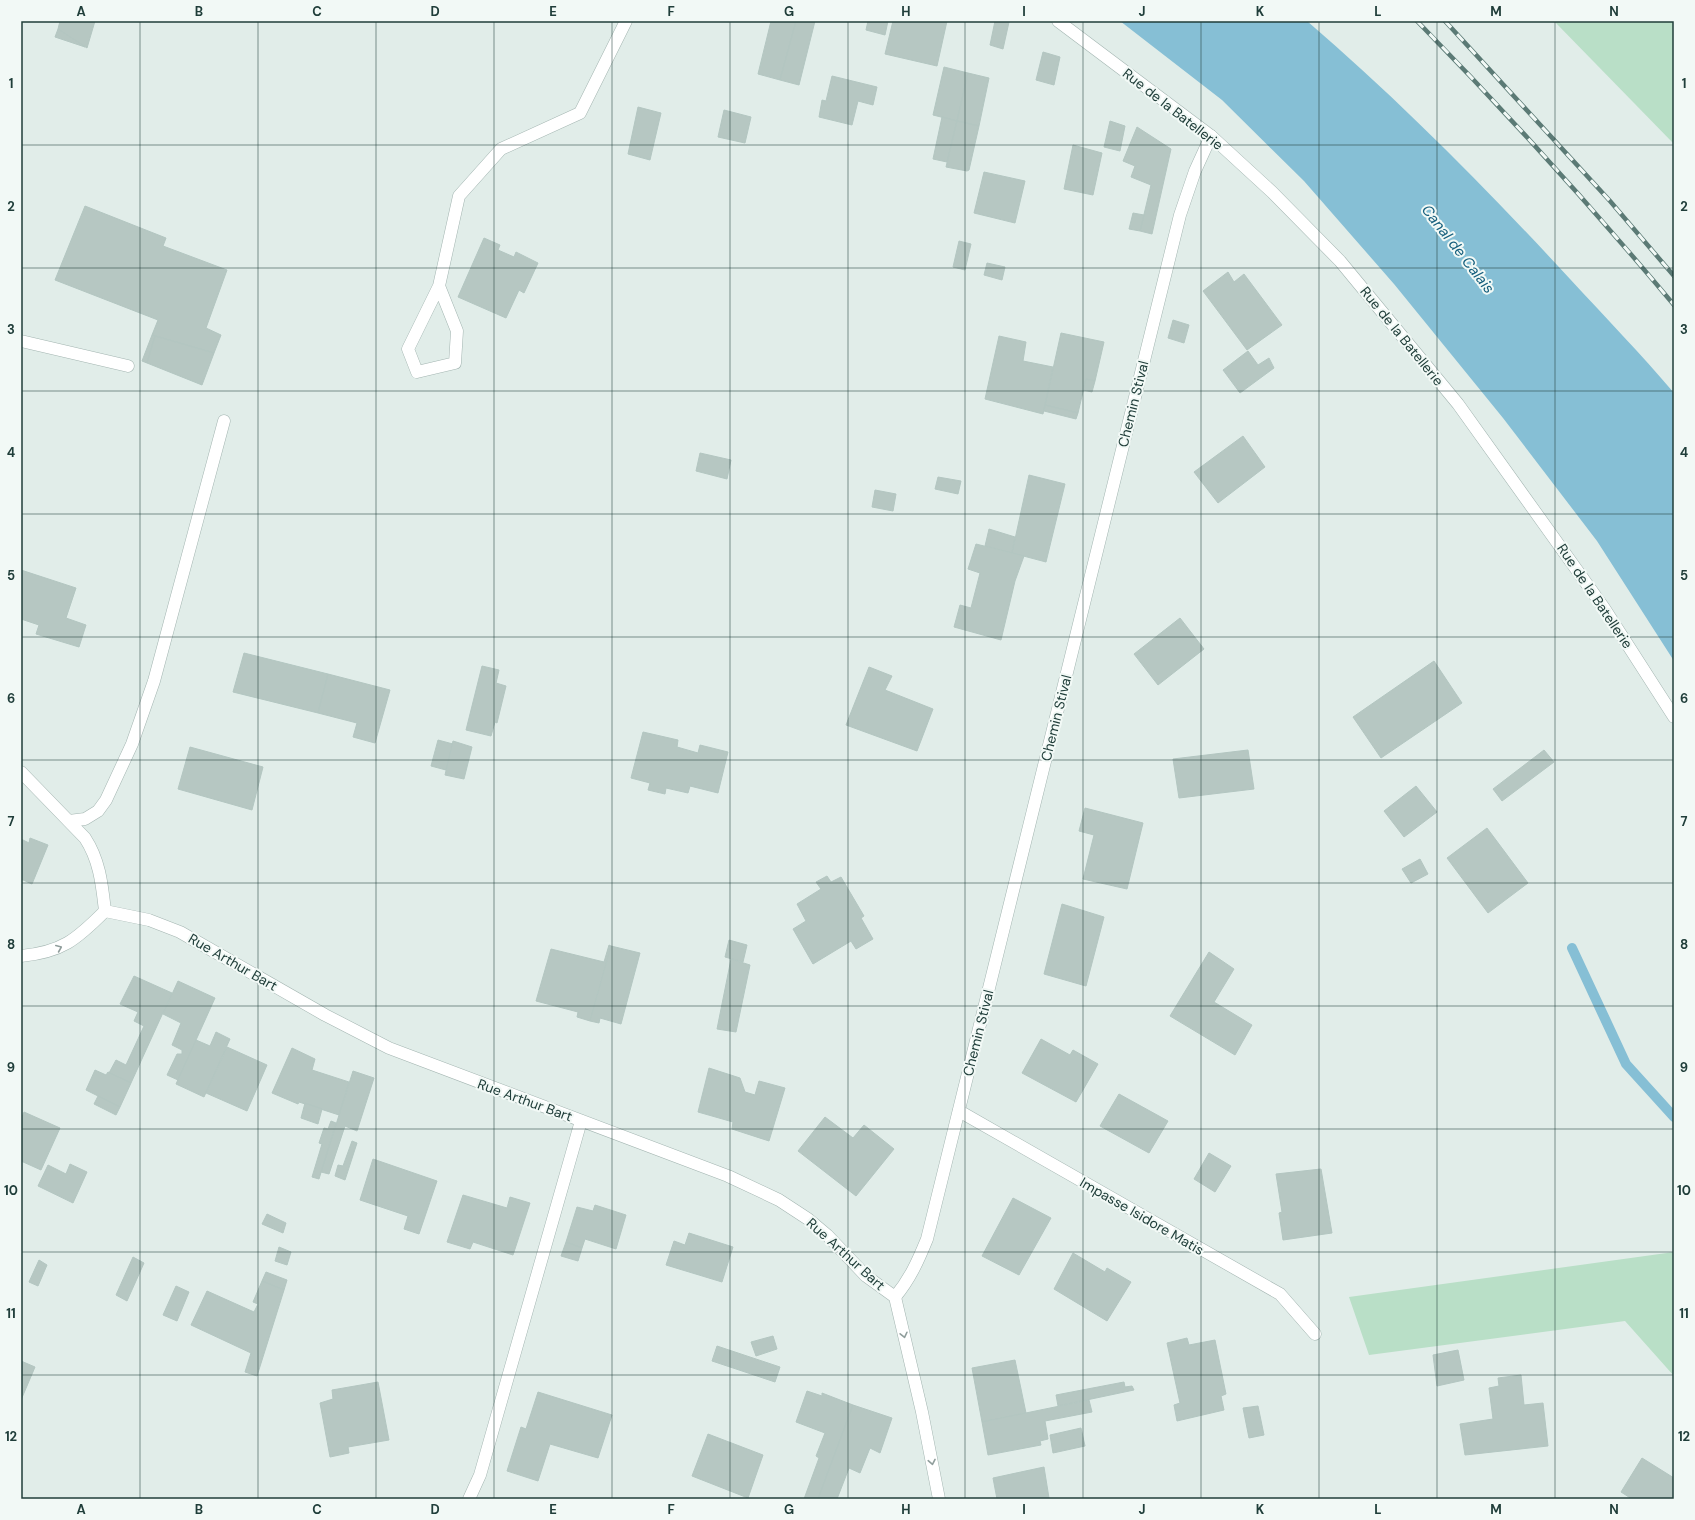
<svg xmlns="http://www.w3.org/2000/svg" width="1695" height="1520" font-family="'DM Sans',sans-serif">
<style>
.green{fill:#b9dfc7}
.water{fill:#86bfd5}
.lines{fill:none;stroke-linecap:round;stroke-linejoin:round}
.stream{stroke:#86bfd5;stroke-width:10}
.building{fill:#b6c7c2;stroke:#b3c6c1}
.minor-casing{stroke:#a3b5b1;stroke-width:13}
.minor{stroke:#fff;stroke-width:12}
.rail-casing{stroke:#5b7a75;stroke-width:4.5}
.rail{stroke:#f2f9f6;stroke-width:3;stroke-dasharray:9;stroke-linecap:butt}
.oneway{stroke:#909e9c}
.grid{fill:none;stroke:#203e3a;stroke-width:1;stroke-opacity:0.55}
.labels{text-anchor:middle;stroke-width:4;stroke-linejoin:round;paint-order:stroke}
.street-label{font-size:14px;fill:#203e3a;stroke:#f2f9f6}
.water-label{font-size:15px;font-style:italic;fill:#17607e;stroke:#f2f9f6}
.neatline{fill:none;stroke:#203e3a;stroke-width:1.5}
.grid-label{font-size:13px;text-anchor:middle;font-weight:bold;fill:#203e3a}
</style>
<rect width="100%" height="100%" fill="#e1ede9"/>
<g class="green">
<path d="M1554,21H1674V144Z"/>
<path d="M1674,1252V1376L1625,1321L1369,1355L1349,1297Z"/>
</g>
<path class="water" d="M1120,21H1307C1400,101 1487,189 1570,279C1605,317 1641,354 1674,393V661L1597,541L1503,418L1394,284L1304,181L1222,100Z"/>
<g class="lines">
<path class="stream" d="M1572,948L1626,1064L1674,1117"/>
</g>
<g class="building">
<path d="M60,21H95L87,48L58,29Z"/>
<path d="M771,21H796L780,80L758,74Z"/>
<path d="M796,21H815L799,85L780,80Z"/>
<path d="M868,21H888L885,35L866,30Z"/>
<path d="M893,21H947L937,66L885,54Z"/>
<path d="M995,21L1009,22L1003,49L990,45Z"/>
<path d="M58,29L85,47L55,37Z"/>
<path d="M1043,52L1060,57L1054,85L1036,80Z"/>
<path d="M944,67L968,73L957,121L933,115Z"/>
<path d="M968,73L989,78L979,126L957,121Z"/>
<path d="M832,76L877,87L873,105L858,101L852,125L819,117L822,100L826,101Z"/>
<path d="M638,107L661,113L650,160L628,154Z"/>
<path d="M724,110L751,117L745,143L718,137Z"/>
<path d="M942,117L957,121L947,162L933,159Z"/>
<path d="M957,121L979,126L969,170L967,171L946,167Z"/>
<path d="M1110,121L1125,126L1120,151L1104,147Z"/>
<path d="M1137,127L1171,149L1152,234L1140,231L1151,185L1131,177L1135,166L1123,161Z"/>
<path d="M1073,145L1102,153L1093,195L1064,189Z"/>
<path d="M984,172L1025,181L1015,223L974,213Z"/>
<path d="M85,206L166,238L163,246L227,270L206,328L221,335L214,353L152,335L158,320L55,280Z"/>
<path d="M1133,213L1144,215L1140,231L1129,229Z"/>
<path d="M484,238L500,245L498,250L514,257L516,252L538,263L524,293L519,290L506,318L458,297Z"/>
<path d="M959,241L971,244L965,270L953,267Z"/>
<path d="M987,263L1005,267L1002,280L984,275Z"/>
<path d="M1228,272L1234,282L1244,274L1282,325L1247,350L1203,291Z"/>
<path d="M1173,320L1189,325L1184,343L1168,338Z"/>
<path d="M1061,333L1104,342L1095,381L1086,379L1078,413L1045,405Z"/>
<path d="M152,335L155,336L147,363L142,361Z"/>
<path d="M155,336L214,353L202,385L147,363Z"/>
<path d="M999,336L1026,342L1023,361L1053,367L1043,414L985,399Z"/>
<path d="M1248,351L1258,365L1269,358L1274,368L1240,393L1223,370Z"/>
<path d="M1086,379L1095,381L1092,392L1083,390Z"/>
<path d="M1045,405L1078,413L1076,419L1044,411Z"/>
<path d="M1243,436L1265,467L1218,503L1194,472Z"/>
<path d="M700,453L731,460L727,479L696,471Z"/>
<path d="M1029,475L1065,484L1046,562L1012,553Z"/>
<path d="M938,477L961,481L958,494L935,489Z"/>
<path d="M875,490L896,494L893,511L872,507Z"/>
<path d="M989,529L1015,537L1012,553L985,546Z"/>
<path d="M976,544L1024,556L1015,581L1001,640L954,627L960,605L971,608L980,573L968,569Z"/>
<path d="M21,570L76,588L66,618L86,625L79,647L36,634L39,625L21,619Z"/>
<path d="M1180,618L1204,649L1158,685L1134,654Z"/>
<path d="M244,653L328,674L318,713L233,692Z"/>
<path d="M1434,661L1462,703L1381,758L1353,717Z"/>
<path d="M482,666L499,670L496,683L506,686L497,723L495,722L491,736L466,730Z"/>
<path d="M869,667L892,676L885,690L933,709L917,751L846,725Z"/>
<path d="M328,674L390,690L375,743L353,737L357,723L318,713Z"/>
<path d="M643,732L678,740L677,747L698,753L700,745L728,752L718,793L690,786L688,793L666,788L665,794L648,790L650,783L631,778Z"/>
<path d="M438,740L453,744L446,770L431,766Z"/>
<path d="M453,741L472,747L464,779L445,775Z"/>
<path d="M190,747L263,767L252,810L178,789Z"/>
<path d="M1248,750L1254,789L1179,798L1173,759Z"/>
<path d="M1544,750L1554,762L1502,801L1493,789Z"/>
<path d="M1416,786L1437,812L1404,837L1384,811Z"/>
<path d="M1085,808L1143,823L1127,889L1083,879L1094,835L1079,831Z"/>
<path d="M1487,828L1528,883L1488,913L1447,858Z"/>
<path d="M30,838L48,845L32,884L21,879V839L29,843Z"/>
<path d="M1420,859L1428,874L1411,883L1402,869Z"/>
<path d="M827,876L831,882L841,877L864,916L861,918L873,939L856,949L851,941L813,964L793,929L806,921L797,904L821,889L816,882Z"/>
<path d="M1062,904L1104,917L1086,986L1044,974Z"/>
<path d="M729,940L747,945L743,962L725,957Z"/>
<path d="M609,945L611,946L590,1021L577,1017L578,1012L536,1001L551,949L604,962Z"/>
<path d="M611,946L640,953L621,1024L600,1018L599,1023L590,1021Z"/>
<path d="M1209,952L1234,969L1214,1002L1252,1025L1235,1055L1170,1016Z"/>
<path d="M731,959L750,965L736,1032L717,1029Z"/>
<path d="M134,976L172,993L131,1083L109,1073L116,1060L126,1065L144,1026L134,1021L138,1012L120,1004Z"/>
<path d="M178,981L215,998L178,1080L167,1075L177,1054H182V1050L172,1045L181,1023L163,1014Z"/>
<path d="M216,1032L230,1039L204,1097L176,1084L196,1040L210,1046Z"/>
<path d="M1041,1039L1070,1055L1073,1050L1098,1064L1076,1102L1022,1073Z"/>
<path d="M227,1047L267,1065L247,1111L206,1093Z"/>
<path d="M292,1048L315,1059L312,1070L349,1082L339,1115L299,1102L298,1104L272,1093Z"/>
<path d="M709,1068L740,1078L745,1092L755,1095L759,1081L785,1088L769,1141L732,1129L733,1122L698,1112Z"/>
<path d="M95,1070L106,1075L108,1072L131,1083L120,1107L86,1090Z"/>
<path d="M353,1071L374,1078L357,1131L345,1126L329,1174L321,1172Z"/>
<path d="M1119,1094L1168,1121L1149,1153L1100,1126Z"/>
<path d="M98,1096L120,1107L116,1115L94,1104Z"/>
<path d="M305,1103L322,1109L318,1124L301,1118Z"/>
<path d="M24,1112L60,1128L41,1170L21,1161V1120Z"/>
<path d="M825,1117L853,1138L864,1125L894,1149L856,1196L798,1151Z"/>
<path d="M331,1121L336,1123L319,1179L312,1177L322,1144L319,1143L324,1128L328,1129Z"/>
<path d="M352,1141L357,1143L345,1180L335,1176L338,1165L343,1166Z"/>
<path d="M1209,1153L1231,1166L1215,1192L1194,1179Z"/>
<path d="M373,1159L437,1181L419,1234L404,1229L408,1216L360,1200Z"/>
<path d="M70,1164L87,1172L73,1203L38,1186L48,1165L66,1174Z"/>
<path d="M1321,1169L1332,1233L1283,1240L1279,1213L1282,1212L1276,1174Z"/>
<path d="M463,1195L507,1208L510,1197L530,1203L513,1255L473,1242L470,1249L447,1242Z"/>
<path d="M1013,1198L1051,1218L1019,1275L982,1256Z"/>
<path d="M595,1205L626,1215L616,1249L585,1239L582,1248L566,1242L577,1207L593,1211Z"/>
<path d="M267,1214L286,1223L283,1233L262,1224Z"/>
<path d="M689,1233L733,1247L722,1282L666,1265L674,1241L685,1245Z"/>
<path d="M566,1242L582,1248L578,1261L561,1256Z"/>
<path d="M279,1247L291,1252L287,1265L275,1261Z"/>
<path d="M1073,1253L1105,1272L1107,1268L1131,1282L1107,1321L1054,1289Z"/>
<path d="M133,1257L144,1263L127,1301L116,1295Z"/>
<path d="M39,1260L47,1265L38,1286L29,1282Z"/>
<path d="M266,1272L287,1280L284,1290L262,1281Z"/>
<path d="M262,1281L284,1290L257,1376L245,1372L251,1353L191,1325L207,1291L254,1312L258,1304L253,1302Z"/>
<path d="M176,1286L189,1292L177,1321L163,1315Z"/>
<path d="M773,1336L777,1349L756,1356L751,1342Z"/>
<path d="M1187,1338L1189,1345L1215,1340L1226,1394L1221,1396L1224,1410L1177,1421L1174,1405L1180,1403L1167,1343Z"/>
<path d="M717,1346L780,1367L775,1382L712,1361Z"/>
<path d="M1458,1350L1464,1380L1437,1386L1433,1355Z"/>
<path d="M1015,1360L1026,1413L982,1422L972,1368Z"/>
<path d="M21,1361L35,1367L21,1400Z"/>
<path d="M1521,1375L1524,1405L1543,1403L1548,1446L1465,1455L1460,1424L1493,1419L1489,1388L1499,1386L1498,1378Z"/>
<path d="M378,1382L389,1440L348,1447L349,1453L330,1457L320,1403L333,1399L332,1390Z"/>
<path d="M1124,1382L1125,1387L1132,1386L1134,1390L1058,1406L1056,1395Z"/>
<path d="M807,1391L822,1396V1393L853,1405L818,1499H804L819,1458L816,1456L825,1433L796,1422Z"/>
<path d="M538,1392L612,1415L598,1458L550,1444L538,1481L507,1471L521,1427L526,1429Z"/>
<path d="M1089,1400L1092,1412L1045,1421L1048,1439L1040,1441L1041,1445L988,1455L982,1422Z"/>
<path d="M853,1405L892,1418L880,1453L870,1448L860,1473L849,1468L837,1499H818Z"/>
<path d="M1258,1406L1264,1435L1249,1438L1243,1408Z"/>
<path d="M1081,1428L1085,1446L1053,1453L1050,1435Z"/>
<path d="M708,1434L763,1455L748,1498L692,1476Z"/>
<path d="M1642,1458L1674,1478V1499H1632L1621,1492Z"/>
<path d="M1044,1467L1049,1498L997,1499L993,1478Z"/>
</g>
<g class="lines">
<g class="minor-casing">
<g id="minor">
<path d="M1058,21L1211,136L1272,192L1340,261L1458,404L1604,608L1674,717"/>
<path d="M439,286L457,331L455,363L417,372L408,349L439,286L459,196L501,149L580,113L626,21"/>
<path d="M21,341L128,366"/>
<path d="M21,772L85,838C100,861 102,885 105,911"/>
<path d="M69,821L85,819L98,811L106,800L132,744L154,681L224,421"/>
<path d="M105,911L149,920L180,932L325,1015L389,1048L728,1176L779,1200L808,1219L827,1235L866,1276L895,1297L922,1412L939,1499"/>
<path d="M21,956C62,952 76,940 105,911"/>
<path d="M959,1111L1280,1294L1315,1334"/>
<path d="M895,1297C910,1279 918,1261 927,1239L1180,215L1195,171L1211,136"/>
<path d="M469,1499L480,1475L581,1121"/>
</g>
</g>
<use href="#minor" class="minor"/>
<g class="rail-casing">
<g id="rail">
<path d="M1417,21C1506,112 1592,207 1674,305"/>
<path d="M1445,21L1610,201L1674,276"/>
</g>
</g>
<use href="#rail" class="rail"/>
</g>
<defs><path id="oneway-chevron" d="M-2-3.5L2.5 0L-2 3.5" fill="none" stroke-width="1.6" stroke-linecap="round" stroke-linejoin="round"/></defs>
<g class="oneway">
<use href="#oneway-chevron" transform="translate(59 948) rotate(-23)"/>
<use href="#oneway-chevron" transform="translate(904 1335) rotate(77)"/>
<use href="#oneway-chevron" transform="translate(932 1462) rotate(79)"/>
</g>
<path class="grid" d="M140,21V1499M258,21V1499M376,21V1499M494,21V1499M612,21V1499M730,21V1499M848,21V1499M965,21V1499M1083,21V1499M1201,21V1499M1319,21V1499M1437,21V1499M1555,21V1499M21,145H1674M21,268H1674M21,391H1674M21,514H1674M21,637H1674M21,760H1674M21,883H1674M21,1006H1674M21,1129H1674M21,1252H1674M21,1375H1674"/>
<g class="labels">
<g class="street-label">
<text transform="translate(1173 109) rotate(38)" y="5">Rue de la Batellerie</text>
<text transform="translate(1402 336) rotate(51)" y="5">Rue de la Batellerie</text>
<text transform="translate(1133 404) rotate(-76)" y="5">Chemin Stival</text>
<text transform="translate(1595 596) rotate(56)" y="5">Rue de la Batellerie</text>
<text transform="translate(1056 718) rotate(-76)" y="5">Chemin Stival</text>
<text transform="translate(233 962) rotate(30)" y="5">Rue Arthur Bart</text>
<text transform="translate(978 1033) rotate(-76)" y="5">Chemin Stival</text>
<text transform="translate(525 1100) rotate(20)" y="5">Rue Arthur Bart</text>
<text transform="translate(1142 1216) rotate(30)" y="5">Impasse Isidore Matis</text>
<text transform="translate(846 1254) rotate(42)" y="5">Rue Arthur Bart</text>
</g>
<g class="water-label">
<text transform="translate(1458 249) rotate(52)" y="5">Canal de Calais</text>
</g>
</g>
<rect width="1695" height="1520" fill="none" stroke="#f2f9f6" stroke-width="44"/>
<rect x="22" y="22" width="1651" height="1476" class="neatline"/>
<g class="grid-label">
<text x="81" y="16">A</text>
<text x="199" y="16">B</text>
<text x="317" y="16">C</text>
<text x="435" y="16">D</text>
<text x="553" y="16">E</text>
<text x="671" y="16">F</text>
<text x="789" y="16">G</text>
<text x="906" y="16">H</text>
<text x="1024" y="16">I</text>
<text x="1142" y="16">J</text>
<text x="1260" y="16">K</text>
<text x="1378" y="16">L</text>
<text x="1496" y="16">M</text>
<text x="1614" y="16">N</text>
<text x="11" y="88">1</text>
<text x="1684" y="88">1</text>
<text x="11" y="211">2</text>
<text x="1684" y="211">2</text>
<text x="11" y="334">3</text>
<text x="1684" y="334">3</text>
<text x="11" y="457">4</text>
<text x="1684" y="457">4</text>
<text x="11" y="580">5</text>
<text x="1684" y="580">5</text>
<text x="11" y="703">6</text>
<text x="1684" y="703">6</text>
<text x="11" y="826">7</text>
<text x="1684" y="826">7</text>
<text x="11" y="949">8</text>
<text x="1684" y="949">8</text>
<text x="11" y="1072">9</text>
<text x="1684" y="1072">9</text>
<text x="11" y="1195">10</text>
<text x="1684" y="1195">10</text>
<text x="11" y="1318">11</text>
<text x="1684" y="1318">11</text>
<text x="11" y="1441">12</text>
<text x="1684" y="1441">12</text>
<text x="81" y="1514">A</text>
<text x="199" y="1514">B</text>
<text x="317" y="1514">C</text>
<text x="435" y="1514">D</text>
<text x="553" y="1514">E</text>
<text x="671" y="1514">F</text>
<text x="789" y="1514">G</text>
<text x="906" y="1514">H</text>
<text x="1024" y="1514">I</text>
<text x="1142" y="1514">J</text>
<text x="1260" y="1514">K</text>
<text x="1378" y="1514">L</text>
<text x="1496" y="1514">M</text>
<text x="1614" y="1514">N</text>
</g>
</svg>
